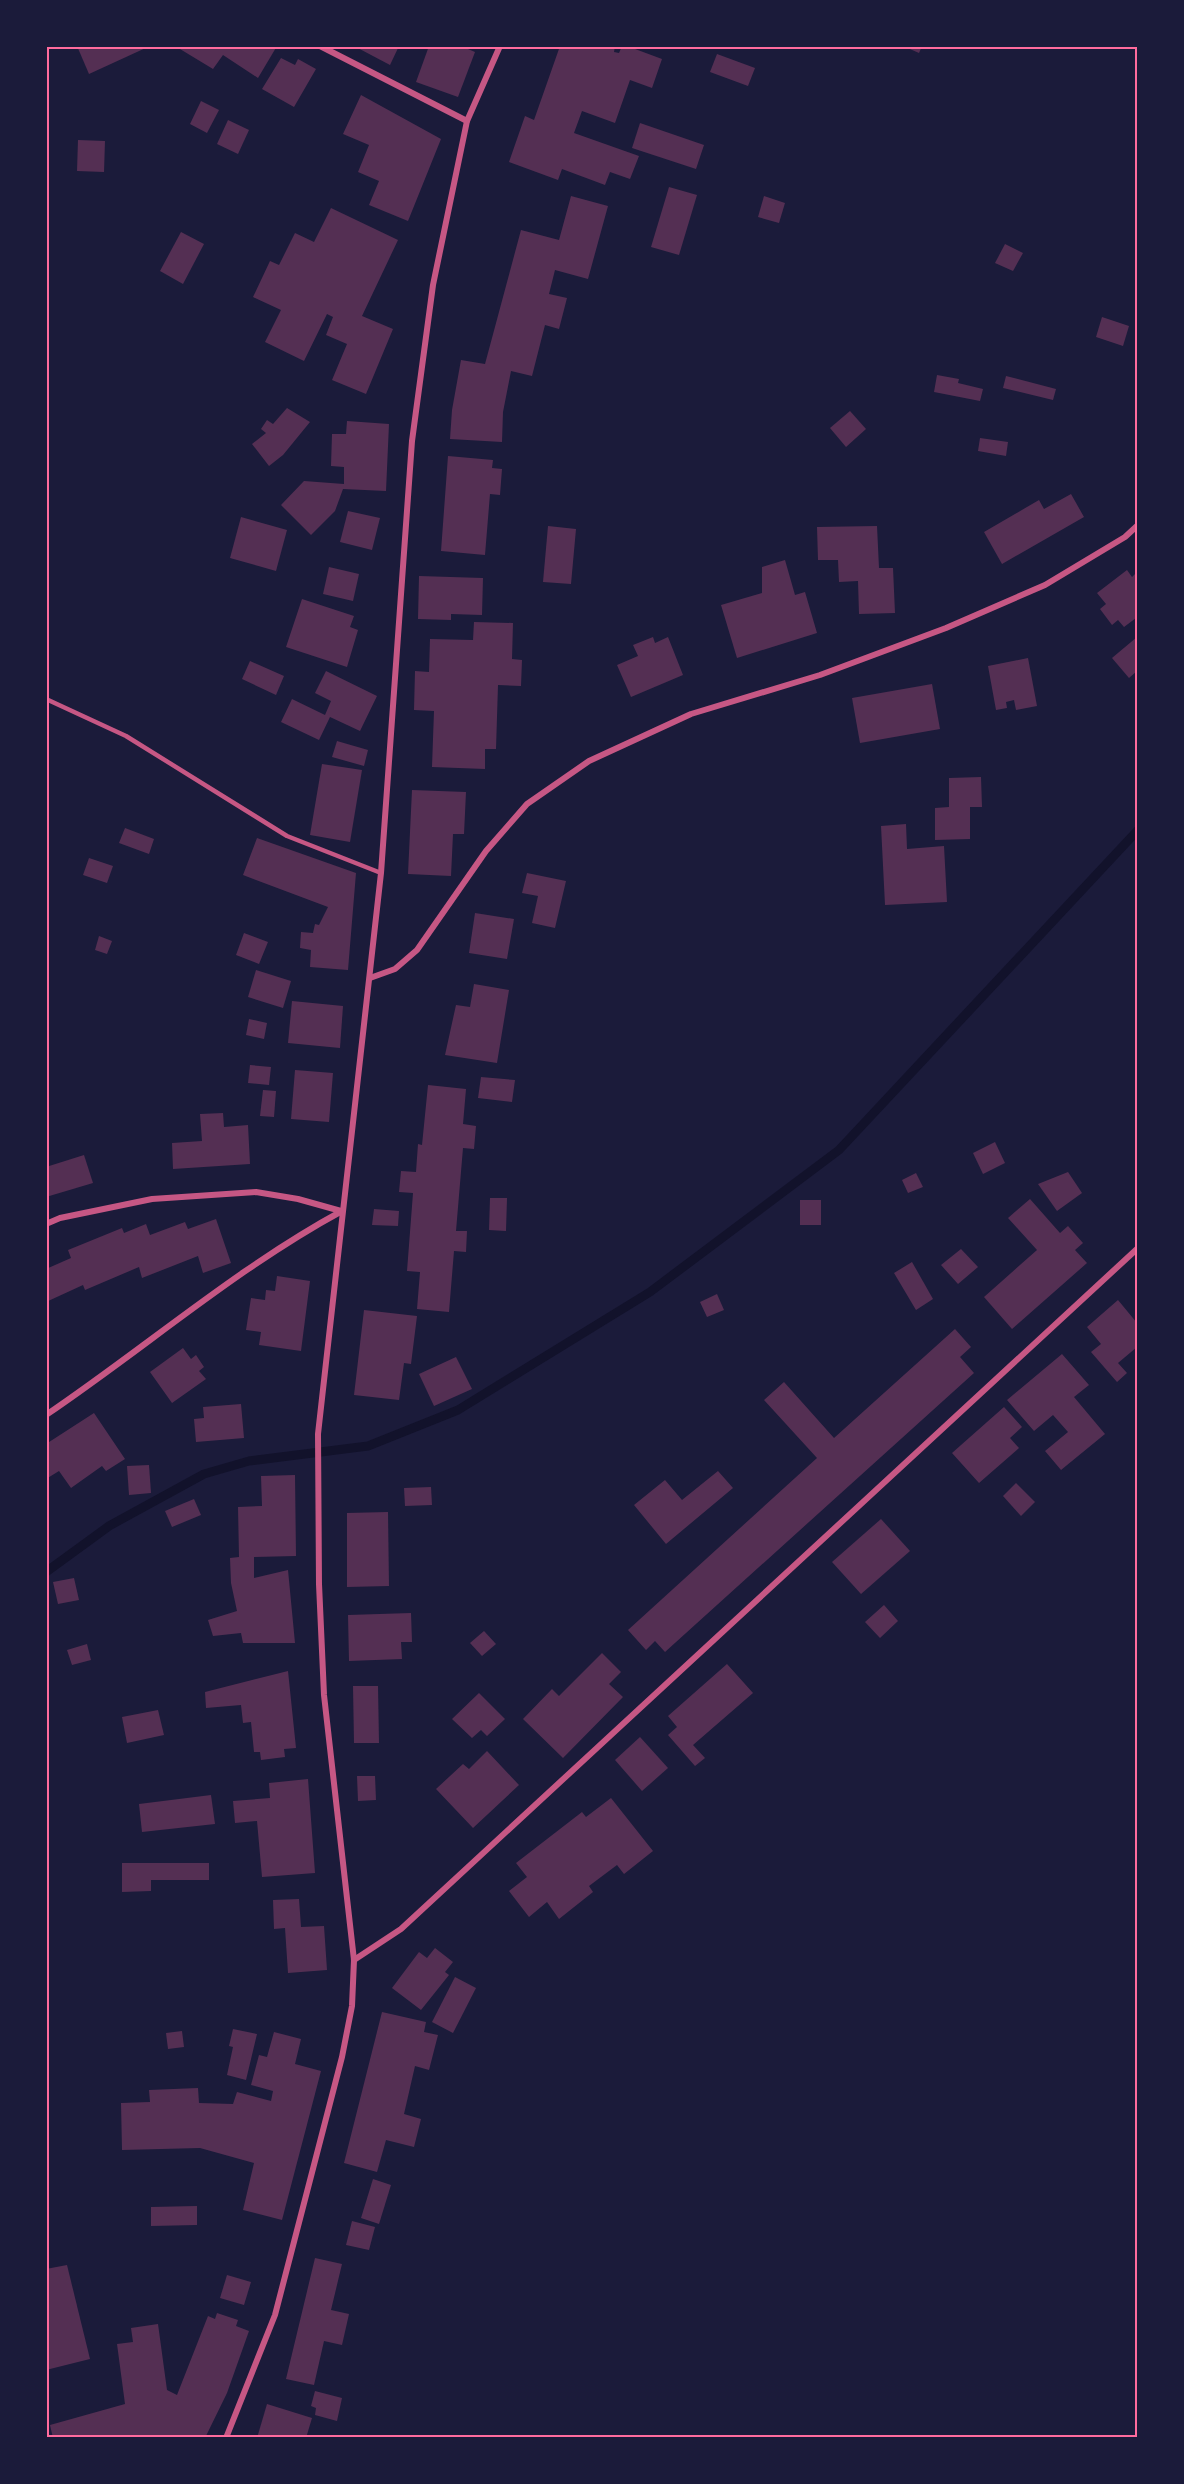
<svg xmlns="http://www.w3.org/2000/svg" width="1184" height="2484" font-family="Overpass,sans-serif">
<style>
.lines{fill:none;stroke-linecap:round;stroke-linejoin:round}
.stream{stroke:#12122b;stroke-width:9}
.building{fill:#542f53}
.service{stroke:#c65784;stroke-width:4.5}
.minor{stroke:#c65784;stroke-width:6}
.neatline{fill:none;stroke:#ff6b9d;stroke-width:2}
</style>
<rect width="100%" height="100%" fill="#1b1b3a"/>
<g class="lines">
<path class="stream" d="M46,1572L109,1526L204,1474L249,1461L368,1446L458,1410L650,1292L839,1150L1138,830"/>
</g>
<g class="building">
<path d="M77,46H150L89,74Z"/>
<path d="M175,46H277L258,78L223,55L213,69Z"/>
<path d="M354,46H399L390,65Z"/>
<path d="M429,46H461L475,52L458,97L416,82Z"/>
<path d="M560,46H615L614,52L619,53L622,46H627L662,59L652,88L630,80L615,123L582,111L574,133L639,156L630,179L610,172L605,185L562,169L558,180L509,162L525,116L534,120Z"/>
<path d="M903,46H922L919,53Z"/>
<path d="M717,54L755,68L748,86L710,72Z"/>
<path d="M281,58L295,65L298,59L316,69L294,107L262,89Z"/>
<path d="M361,95L441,139L408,221L369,205L379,181L358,172L369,145L343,134Z"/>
<path d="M201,101L219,110L207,133L190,124Z"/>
<path d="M228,120L249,130L238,154L217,144Z"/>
<path d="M640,123L704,145L696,169L632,148Z"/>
<path d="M78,140L105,141L104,172L77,171Z"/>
<path d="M669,187L697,195L679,255L651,247Z"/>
<path d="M571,196L608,206L588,279L555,270L549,294L567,298L559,329L545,325L532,376L511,371L503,412L502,442L450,439L452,410L461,360L485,364L521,230L559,240Z"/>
<path d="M764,196L785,203L779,223L758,217Z"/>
<path d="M331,208L398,240L362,316L393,329L366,394L332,380L347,344L326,335L333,317L327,314L304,361L265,342L281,310L253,297L270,261L279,265L295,233L314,242Z"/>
<path d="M181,232L204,244L183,284L160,271Z"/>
<path d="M1005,244L1023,253L1013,271L995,263Z"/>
<path d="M1102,317L1129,326L1123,346L1096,337Z"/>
<path d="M937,375L959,379L958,383L983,389L980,401L934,392Z"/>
<path d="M1006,376L1056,389L1053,400L1003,388Z"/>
<path d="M287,408L310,422L283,455L269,466L252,444L266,433L261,429L267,420L273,424Z"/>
<path d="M850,411L866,429L846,447L830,428Z"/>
<path d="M347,421L389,424L386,491L343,489L335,511L311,535L281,505L304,481L344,484V467L331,466L332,434H346Z"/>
<path d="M980,438L1008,442L1006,456L978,451Z"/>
<path d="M448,456L493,460L492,468L502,469L500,495L490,494L485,555L441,551Z"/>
<path d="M1071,494L1084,517L1002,564L984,532L1039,500L1044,509Z"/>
<path d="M348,511L380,518L372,550L340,542Z"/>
<path d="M241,517L287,530L276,571L230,558Z"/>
<path d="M548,526L576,529L571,584L543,582Z"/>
<path d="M877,526L879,568H893L895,613L859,614L858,581L839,582L838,560H818L817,527Z"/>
<path d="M785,560L795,595L805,592L817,633L737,658L721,605L762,593V567Z"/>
<path d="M329,567L359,574L353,601L323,594Z"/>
<path d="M1127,570L1132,577L1137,572V620L1136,618L1124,627L1118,620L1112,625L1100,609L1106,604L1097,593Z"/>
<path d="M419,576L483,578L482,615L451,614V620L418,619Z"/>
<path d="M302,599L354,616L350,627L358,630L347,667L286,647Z"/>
<path d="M474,622L513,623L512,659L522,660L521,686L498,685L496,749H485V769L432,767L434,711L414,710L415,671L429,672L430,639L473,640Z"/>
<path d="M653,637L655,643L668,637L683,675L631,697L617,665L638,656L633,645Z"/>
<path d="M1137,637V671L1129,678L1112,658Z"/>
<path d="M1028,658L1037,706L1016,710L1014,700L1006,702L1007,708L996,710L988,666Z"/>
<path d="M250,661L284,676L276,695L242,679Z"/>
<path d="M326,671L377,696L360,731L330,717L319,740L281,722L292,699L325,715L331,701L315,693Z"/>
<path d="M932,684L940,729L860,743L852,698Z"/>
<path d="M337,741L368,750L364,766L332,757Z"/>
<path d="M322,764L362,770L350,842L310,835Z"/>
<path d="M981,777L982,807H970V839L935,840V808L949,807V778Z"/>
<path d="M412,790L466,792L464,834H453L451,876L408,874Z"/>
<path d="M906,824L907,849L944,846L947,902L885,905L881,826Z"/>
<path d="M125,828L154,839L149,854L119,843Z"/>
<path d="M257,838L356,873L348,970L310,967L311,950L300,948L301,932L313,933L315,924L319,925L328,907L243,875Z"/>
<path d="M89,858L113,866L107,883L83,875Z"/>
<path d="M527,873L566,881L555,928L532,923L538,896L522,893Z"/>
<path d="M475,913L514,919L507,959L469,953Z"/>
<path d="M244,933L268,942L259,964L236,955Z"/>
<path d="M99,936L112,941L107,954L95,950Z"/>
<path d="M256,970L291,981L283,1008L248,997Z"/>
<path d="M474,984L509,990L497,1063L445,1055L456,1005L470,1007Z"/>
<path d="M292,1001L343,1006L340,1048L288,1043Z"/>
<path d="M249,1019L267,1023L264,1039L246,1035Z"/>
<path d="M250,1065L271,1067L269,1085L248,1083Z"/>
<path d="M295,1070L333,1073L329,1122L291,1119Z"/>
<path d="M481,1077L515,1080L512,1102L478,1098Z"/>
<path d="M428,1085L466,1089L463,1124L476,1126L474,1149L463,1148L456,1231H467L466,1252L454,1251L449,1312L417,1309L420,1272L407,1271L413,1193L399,1192L401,1171L416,1172L418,1144L422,1145Z"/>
<path d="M263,1090L276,1091L274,1117L260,1116Z"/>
<path d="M223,1113L224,1127L248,1125L250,1164L173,1169L172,1143L202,1141L200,1114Z"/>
<path d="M995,1142L1005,1163L983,1174L973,1153Z"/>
<path d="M84,1155L93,1183L46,1197V1167Z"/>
<path d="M1068,1172L1082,1193L1057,1211L1038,1184Z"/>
<path d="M916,1173L923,1187L908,1193L902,1180Z"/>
<path d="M490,1198H507L506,1231L489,1230Z"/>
<path d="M1030,1199L1060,1233L1068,1226L1083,1243L1075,1250L1087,1263L1012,1329L984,1297L1037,1250L1008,1218Z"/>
<rect x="800" y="1200" width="21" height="25"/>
<path d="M374,1209L399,1211L398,1226L372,1225Z"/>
<path d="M216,1219L231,1263L203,1273L198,1256L142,1278L139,1267L85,1290L83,1285L46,1302V1269L71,1258L68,1250L122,1228L124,1233L146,1224L150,1235L185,1222L188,1229Z"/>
<path d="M961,1249L978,1267L958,1284L941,1265Z"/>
<path d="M912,1262L933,1299L916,1310L894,1273Z"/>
<path d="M277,1276L310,1281L301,1351L259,1345L261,1332L246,1330L251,1298L265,1300L266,1290L275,1291Z"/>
<path d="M717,1294L724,1310L707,1317L700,1302Z"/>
<path d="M1118,1300L1137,1323V1347L1118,1363L1127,1373L1117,1382L1091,1352L1101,1344L1087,1327Z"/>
<path d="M364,1310L417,1316L411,1364L404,1363L399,1400L354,1395Z"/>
<path d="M955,1329L971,1347L960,1357L974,1373L665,1652L655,1641L646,1650L628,1630L817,1458L764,1400L784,1382L834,1438Z"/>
<path d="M183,1348L191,1359L196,1355L204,1367L199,1371L206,1379L172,1403L150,1372Z"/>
<path d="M1062,1354L1089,1385L1074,1397L1105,1434L1061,1470L1045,1451L1068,1432L1053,1415L1034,1431L1007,1400Z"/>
<path d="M456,1357L472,1389L434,1406L419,1374Z"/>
<path d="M241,1404L244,1438L196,1442L194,1419L204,1418L203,1407Z"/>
<path d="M1004,1407L1022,1427L1010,1438L1019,1448L979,1483L952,1453Z"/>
<path d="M94,1413L125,1459L106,1471L102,1466L71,1488L59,1471L46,1479V1444Z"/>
<path d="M149,1465L151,1493L129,1495L127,1466Z"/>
<path d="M718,1471L733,1488L666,1544L634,1505L665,1480L682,1500Z"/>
<path d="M295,1475L296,1556L254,1557V1578L288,1570L295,1643H243L241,1633L213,1636L208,1620L237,1611L231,1583L230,1558L239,1557L238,1507L262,1506L261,1476Z"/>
<path d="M1016,1483L1035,1502L1021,1516L1003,1496Z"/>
<path d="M431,1487L432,1505L405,1506L404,1488Z"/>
<path d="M194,1499L201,1515L172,1527L165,1511Z"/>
<path d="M388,1512L389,1586L347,1587V1513Z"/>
<path d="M881,1519L910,1551L861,1594L832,1562Z"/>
<path d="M74,1578L79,1600L58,1604L53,1582Z"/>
<path d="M884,1605L898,1621L880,1638L865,1622Z"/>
<path d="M411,1613L412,1642H401L402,1659L349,1661L348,1615Z"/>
<path d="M484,1631L496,1644L482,1656L470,1643Z"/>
<path d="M87,1644L91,1660L72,1665L67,1650Z"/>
<path d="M602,1653L621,1672L609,1684L623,1697L563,1758L523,1719L552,1689L559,1696Z"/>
<path d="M727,1664L753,1693L693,1745L705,1758L695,1766L668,1735L677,1727L668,1716Z"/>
<path d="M288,1671L296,1748L284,1749L285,1757L261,1760L260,1752H254L251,1722L243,1723L241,1705L206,1708L205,1692Z"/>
<path d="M353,1686H378L379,1743H354Z"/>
<path d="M479,1693L505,1719L487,1736L481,1730L472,1738L452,1719Z"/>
<path d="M158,1710L164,1735L127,1743L122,1717Z"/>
<path d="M640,1737L668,1768L642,1791L615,1760Z"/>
<path d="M487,1751L519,1785L473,1828L436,1789L463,1764L469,1769Z"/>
<path d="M357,1776H375L376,1800L358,1801Z"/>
<path d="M308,1779L315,1873L262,1877L257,1821L235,1823L233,1801L270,1798L269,1783Z"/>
<path d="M211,1795L215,1824L142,1832L139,1804Z"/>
<path d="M611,1798L653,1851L624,1874L617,1865L589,1886L593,1892L559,1919L547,1902L529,1917L509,1891L527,1877L516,1863L582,1812L586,1817Z"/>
<path d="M122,1863H209V1880H151V1891L122,1892Z"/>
<path d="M299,1899L301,1927L324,1926L327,1970L288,1973L285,1928L274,1929L273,1900Z"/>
<path d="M435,1948L453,1962L445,1972L449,1975L421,2010L392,1988L419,1952L427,1958Z"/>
<path d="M455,1977L476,1988L453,2033L432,2022Z"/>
<path d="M382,2012L426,2022L424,2032L438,2035L429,2070L415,2066L404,2114L421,2119L414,2147L386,2140L377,2172L344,2163Z"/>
<path d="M233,2029L257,2034L246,2080L227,2075L233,2047L229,2046Z"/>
<path d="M182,2031L184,2047L168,2049L166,2033Z"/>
<path d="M274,2032L301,2039L295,2064L321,2071L282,2220L243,2210L254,2163L200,2148L122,2150L121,2103L150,2102L149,2090L198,2088L199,2103L233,2104L237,2092L271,2101L273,2091L251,2085L259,2055L267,2057Z"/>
<path d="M373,2179L391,2185L379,2224L361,2218Z"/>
<path d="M197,2206V2225L151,2226V2207Z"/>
<path d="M352,2221L375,2227L369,2250L346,2245Z"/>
<path d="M315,2258L342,2264L331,2310L349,2314L342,2345L324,2341L314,2385L286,2379Z"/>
<path d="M67,2265L90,2359L46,2370V2269Z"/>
<path d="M227,2275L251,2282L244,2305L220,2298Z"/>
<path d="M217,2313L238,2320L236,2326L249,2331L227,2393L205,2438H53L50,2425L125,2404L117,2344L133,2342L131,2328L158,2324L167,2390L177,2395L208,2316L215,2319Z"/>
<path d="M315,2391L342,2398L337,2421L315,2415L316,2408L311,2406Z"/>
<path d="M267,2404L312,2418L306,2438H257Z"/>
</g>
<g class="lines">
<path class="service" d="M46,699L126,736L287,836L381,873"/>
<g class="minor">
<path d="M320,46L467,121"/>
<path d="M370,978L395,969L417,950L486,851L527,804L589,761L691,714L820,675L946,628L1045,585L1125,537L1138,525"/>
<path d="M46,1224L60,1218L152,1199L256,1192L298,1199L341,1211"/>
<path d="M46,1415C145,1348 237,1268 342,1211"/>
<path d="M354,1960L401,1929L1138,1248"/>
<path d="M226,2438L275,2315L342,2057L352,2006L354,1960L324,1695L319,1584L318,1434L381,873L412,441L433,285L467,121L500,46"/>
</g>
</g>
<rect width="1184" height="2484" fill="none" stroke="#1b1b3a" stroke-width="96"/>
<rect x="48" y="48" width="1088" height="2388" class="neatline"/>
</svg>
